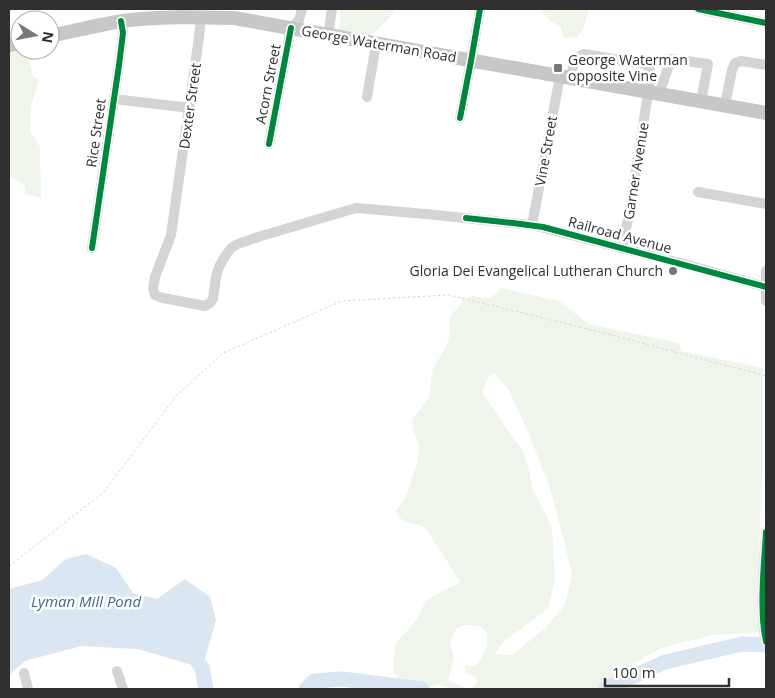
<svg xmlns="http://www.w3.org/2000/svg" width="775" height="698" font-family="'Open Sans',sans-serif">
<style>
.green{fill:#f0f5ec;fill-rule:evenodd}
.water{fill:#dae6f1}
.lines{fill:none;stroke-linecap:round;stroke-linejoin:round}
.river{stroke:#dae6f1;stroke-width:15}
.path{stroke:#d4d4d4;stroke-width:1;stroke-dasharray:2.5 2.5;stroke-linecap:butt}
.minor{stroke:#d4d4d4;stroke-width:10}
.major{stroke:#c7c7c7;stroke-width:14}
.cycleway-casing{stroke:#fff;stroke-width:9}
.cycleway{stroke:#00873e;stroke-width:6}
.poi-dot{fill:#787878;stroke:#fff;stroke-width:2}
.labels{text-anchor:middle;stroke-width:5;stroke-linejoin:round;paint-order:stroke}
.street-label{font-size:14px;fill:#2f2f2f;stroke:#fff}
.poi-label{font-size:14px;fill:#2f2f2f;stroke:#fff;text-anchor:start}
.water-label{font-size:15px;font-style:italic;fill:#3f698f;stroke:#fff}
</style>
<rect width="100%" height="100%" fill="#fff"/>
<g class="green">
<path d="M341,9H395C388,23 375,29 366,42L338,37Z"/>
<path d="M541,9H589L583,30L576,38L563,37L561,27C552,22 546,19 541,9Z"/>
<path d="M20,43V50H27L33,76L39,80L31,106L30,131L40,147L41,198L25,194V187C20,181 16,180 9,176V46Z"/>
<path d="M501,288L559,301L589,324L679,343L682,351L763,368V474L762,476L757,613L760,632L712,635L664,647L646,656L596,689H456L440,685L423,689H404L394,673L393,661L396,643L419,617L425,601L460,582L438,547C432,542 431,531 423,527C409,520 406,528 395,511L406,497L418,460L419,445L413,429L412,420L429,398L433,368L445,349L450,334L449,317L461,304L462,300L469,298L473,296C487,300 492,299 501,288ZM495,373L509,391L529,434L550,488L564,541L572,574L565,605L543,630L512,655L494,654L506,640L548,609L555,579L552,527L532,487L529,470L523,451L507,429L482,392L488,377ZM464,625L479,626L486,631C490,645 485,654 475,666H465V671L468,674L476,677L477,681C473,695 457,684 448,680L454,657L450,642L456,629Z"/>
</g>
<path class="water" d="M86,554L116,568L133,593L157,599L185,579L210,597L216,620L202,668L138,649L81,646L25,661L9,675V589L42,580L66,559Z"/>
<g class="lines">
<g class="river">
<path d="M191,652L202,668L206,689"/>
<path d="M306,689L314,681L342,679L422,689"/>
<path d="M605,689L665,662L742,644L766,645"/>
</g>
<path class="path" d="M9,566L103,493L177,395L223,353L342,301L449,295L596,331L766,376"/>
<g class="minor">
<path d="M698,9L766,23"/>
<path d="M201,17L199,37L171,235L155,277L153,289L155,295L163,298L205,306L210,303L213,299L216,277L219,267L224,258L231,248L238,244L258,237L356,208L426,214L532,225L688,265L766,287"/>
<path d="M328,36L332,9"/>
<path d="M571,78C573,68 573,58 584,54L645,64L649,68L651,74L630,209L622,249"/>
<path d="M659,94L671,59L708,64L701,101"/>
<path d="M367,97L376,44"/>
<path d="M114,99L190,108"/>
<path d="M725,105L732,70L735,63L741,61L766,65"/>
<path d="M460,118L471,61L480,9"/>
<path d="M269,144L291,28L299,20L302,9"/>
<path d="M698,192L766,204"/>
<path d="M532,225L560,76"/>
<path d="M92,248L119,65L123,33L121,21"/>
<path d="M766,271V301"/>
<path d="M766,532C764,567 759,609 766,642"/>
<path d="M117,671L123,689"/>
<path d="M24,673L28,689"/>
</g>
<g class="major">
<path d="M50,36C74,31 98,25 122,21C159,16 197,17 234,18L766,113"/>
<path d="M9,45L20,43"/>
</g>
<g class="cycleway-casing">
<g id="cycleway">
<path d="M698,9L766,23"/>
<path d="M460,118L471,61L480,9"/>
<path d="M269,144L291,28"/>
<path d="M466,218L513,223L543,227L766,287"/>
<path d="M92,248L119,65L123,33L121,21"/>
<path d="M766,532C764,567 759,609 766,642"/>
</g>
</g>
<use href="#cycleway" class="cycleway"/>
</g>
<g class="poi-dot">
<rect x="553" y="63" width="10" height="10" rx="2.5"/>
<circle cx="673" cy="271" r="5"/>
</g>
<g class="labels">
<g class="street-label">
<text transform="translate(379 44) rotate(10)" y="5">George Waterman Road</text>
<text transform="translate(268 84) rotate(-79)" y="5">Acorn Street</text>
<text transform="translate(190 106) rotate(-82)" y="5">Dexter Street</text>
<text transform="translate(96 133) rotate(-82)" y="5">Rice Street</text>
<text transform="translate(546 151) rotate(-80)" y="5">Vine Street</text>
<text transform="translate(636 171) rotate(-81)" y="5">Garner Avenue</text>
<text transform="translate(620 235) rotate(15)" y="5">Railroad Avenue</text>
</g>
<g class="poi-label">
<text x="568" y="65">George Waterman<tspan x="568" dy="16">opposite Vine</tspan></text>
<text x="663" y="276" text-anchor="end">Gloria Dei Evangelical Lutheran Church</text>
</g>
<g class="water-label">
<text x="86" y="607">Lyman Mill Pond</text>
</g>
</g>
<rect width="775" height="698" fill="none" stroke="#2f2f2f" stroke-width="20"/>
<g transform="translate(35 35) rotate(100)"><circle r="24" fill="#ffffff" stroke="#acacac"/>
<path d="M0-4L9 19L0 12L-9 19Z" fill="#787878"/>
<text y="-8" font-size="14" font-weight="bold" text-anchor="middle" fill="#2f2f2f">N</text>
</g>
<path d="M605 678v8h124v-8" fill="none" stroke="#2f2f2f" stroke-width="2.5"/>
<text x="612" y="678" font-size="15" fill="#2f2f2f" stroke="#ffffff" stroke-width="4" paint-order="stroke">100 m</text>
</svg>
